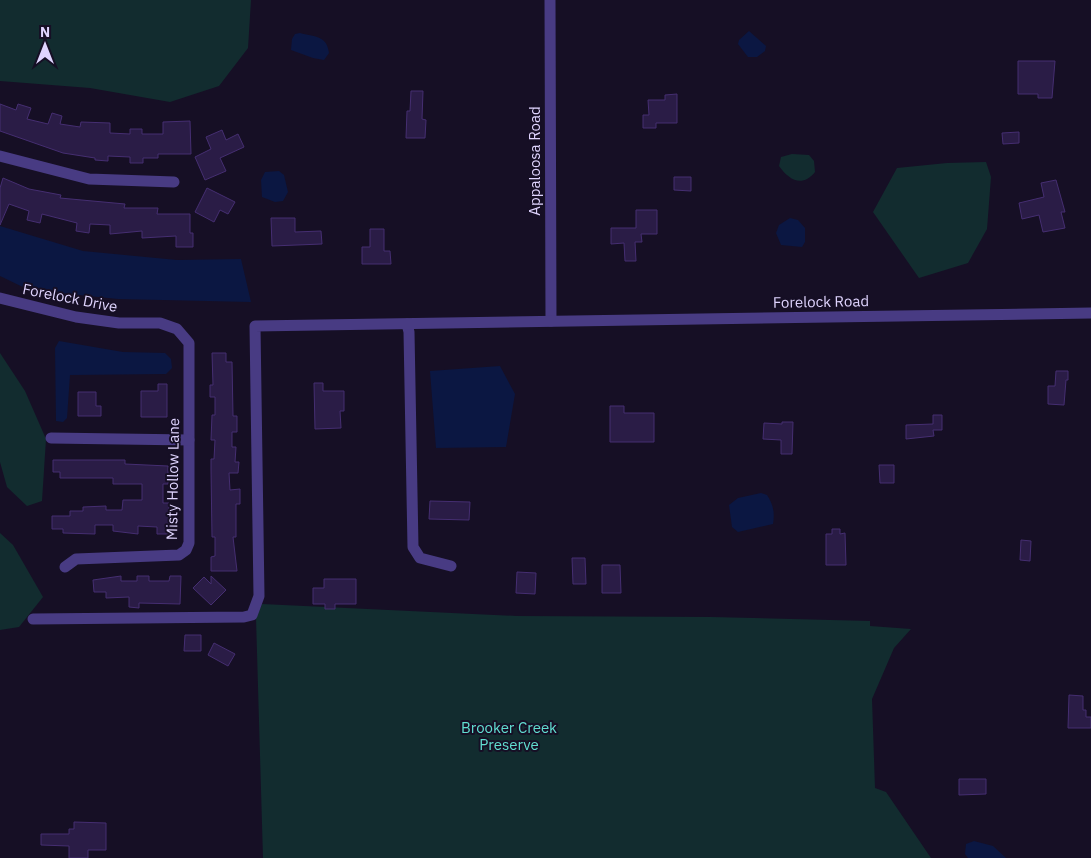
<svg xmlns="http://www.w3.org/2000/svg" width="1091" height="858" font-family="'IBM Plex Sans',sans-serif">
<style>
.green{fill:#122c2f}
.water{fill:#0b1742}
.building{fill:#2a1c46;stroke:#452e71}
.lines{fill:none;stroke-linecap:round;stroke-linejoin:round}
.minor{stroke:#483b83;stroke-width:11}
.labels{text-anchor:middle;stroke-width:4;stroke-linejoin:round;paint-order:stroke}
.street-label{font-size:15px;fill:#dfd4fe;stroke:#160f25}
.park-label{font-size:15px;fill:#61ddd0;stroke:#160f25}
</style>
<rect width="100%" height="100%" fill="#160f25"/>
<g class="green">
<path d="M0,0H251L248,48L219,86L170,102L90,88L0,81Z"/>
<path d="M792,154L809,155L814,161L815,172C802,188 789,180 779,166L781,157Z"/>
<path d="M986,162L991,177L987,229L968,263L919,278L873,212L897,168L947,163Z"/>
<path d="M0,353L25,391L46,439L42,501L27,506L7,487L0,462Z"/>
<path d="M0,533L13,545L43,597L19,627L0,630Z"/>
<path d="M262,604L517,616L711,617L870,621V626L911,629L894,648L872,699L875,788L886,792L931,858H263L256,618Z"/>
</g>
<g class="water">
<path d="M749,31L766,46L765,51L757,57H748L738,44L739,40Z"/>
<path d="M300,33C314,37 327,35 329,53L324,60L313,58L291,50L292,39L295,34Z"/>
<path d="M265,172L279,171L284,175L288,192L283,201L275,202L262,197L261,180Z"/>
<path d="M790,218L798,220L805,228V242L802,247L781,245L776,233L779,225Z"/>
<path d="M0,226L83,251L177,260L241,259L251,302L118,299L29,290L0,276Z"/>
<path d="M59,341L123,352L165,353L171,359L172,368L166,374L70,375L67,418L63,422L56,421L55,348Z"/>
<path d="M500,366L515,394L506,447L436,448L430,371Z"/>
<path d="M761,493L767,495C773,504 775,512 773,524L738,532L732,527L729,505L738,498Z"/>
<path d="M974,841L993,846L1006,858H968L965,854L966,844Z"/>
</g>
<g class="building">
<path d="M1018,61H1055L1052,98H1038V94H1018Z"/>
<path d="M411,91H423L422,119L426,120L425,138H406L407,111H410Z"/>
<path d="M677,94V123H656V128H643V115H649L648,100H665V95Z"/>
<path d="M0,104L16,110L18,104L31,108L27,119L48,124L52,113L62,116L60,124L80,127L81,122L110,123V133L130,134V129H142V134H163V122L190,121L191,154H158V158H143V163H130V157L108,156V161L95,160V158L63,153L0,131Z"/>
<path d="M222,130L226,140L238,134L244,147L220,158L226,171L205,180L195,157L211,149L206,137Z"/>
<path d="M1019,132V143L1003,144L1002,133Z"/>
<path d="M674,177H691V191L674,190Z"/>
<path d="M3,178L29,189L61,195L60,198L125,204L124,208H158L157,214H190V233H193V247H176V236L142,238V231L110,234V225L90,224L89,233L76,231L77,223L42,214L40,223L27,220L29,211L9,204L0,225V188Z"/>
<path d="M1056,180L1065,212H1061L1065,228L1043,232L1039,215L1022,219L1019,203L1044,197L1041,183Z"/>
<path d="M207,188L235,202L228,214L220,210L214,222L195,212Z"/>
<path d="M636,210H657V234H641L642,242H635L636,261H625L624,243L611,244V228H636Z"/>
<path d="M271,218H295V232L321,231L322,244L272,246Z"/>
<path d="M370,229H384V251H390L391,264H362V247H370Z"/>
<path d="M212,353H226V362H232L233,416H237V432H232V447H236L235,462H239L238,473H229L230,490L240,489V504H236V537H233L237,571H211V557L215,556V537H212L211,469V459H214L215,440H211L212,415H215V397H210V385H213Z"/>
<path d="M1056,371H1068V380H1066L1064,405L1048,404V386H1055Z"/>
<path d="M314,383H323V391H344V411H340L341,428L315,429Z"/>
<path d="M158,384H167V417H141V391H158Z"/>
<path d="M78,392H96V406H101V416H78Z"/>
<path d="M610,406H624V413H654V442H610Z"/>
<path d="M933,415H942V430H933L934,436L906,439V425L933,424Z"/>
<path d="M782,422H793L792,454H781V440L763,439L764,423L782,424Z"/>
<path d="M53,460H125V464L168,466V484H163V503H169L168,534H157V527L138,526V534L113,531V525H95V534L63,533V529H52V516H70V511H83V507L106,506V510H122L123,500H142V484H113V478H60V472H53Z"/>
<path d="M879,465H894V483H880Z"/>
<path d="M430,501L470,502L469,520L429,519Z"/>
<path d="M832,529H840V534L845,533L846,565H826V534H832Z"/>
<path d="M1021,540L1031,541L1030,561L1020,560Z"/>
<path d="M572,558H585L586,584H573Z"/>
<path d="M602,565H620L621,593H602Z"/>
<path d="M517,572L536,573L535,594L516,593Z"/>
<path d="M121,576V581H137V576H149V581H169L170,576H181L180,604L139,603V608L129,607V597L106,598V592H94L93,580Z"/>
<path d="M211,576L226,590L211,605L193,588L204,577L211,584Z"/>
<path d="M324,579H356V604H335V609H325V604H313V588H324Z"/>
<path d="M185,635H201V651H184Z"/>
<path d="M214,643L235,654L228,666L208,655Z"/>
<path d="M1069,695L1083,696V710H1086V717H1091V728H1068Z"/>
<path d="M959,779H986V794L959,795Z"/>
<path d="M74,822L106,823V850H88V858H69V846L41,845V834H69V829H74Z"/>
</g>
<g class="lines">
<g class="minor">
<path d="M550,0L551,321"/>
<path d="M0,156L89,179L174,182"/>
<path d="M0,298L76,317L119,323H160L177,329L189,343V543L186,550L179,555L76,559L65,567"/>
<path d="M407,324L409,332L413,547L420,558L451,566"/>
<path d="M51,438L189,440"/>
<path d="M33,619L244,617L252,615L259,596L255,326L1091,313"/>
</g>
</g>
<g class="labels">
<g class="street-label">
<text transform="translate(535 161) rotate(-90)" y="5">Appaloosa Road</text>
<text transform="translate(70 298) rotate(11)" y="5">Forelock Drive</text>
<text transform="translate(821 302) rotate(-1)" y="5">Forelock Road</text>
<text transform="translate(173 479) rotate(-89)" y="5">Misty Hollow Lane</text>
</g>
<g class="park-label">
<text x="509" y="733">Brooker Creek<tspan x="509" dy="17">Preserve</tspan></text>
</g>
</g>
<g transform="translate(45 45)" stroke="#160f25" stroke-width="4" paint-order="stroke">
<path d="M0-4L9 19L0 12L-9 19Z" fill="#dfd4fe"/>
<text y="-8" font-size="14" font-weight="bold" text-anchor="middle" fill="#dfd4fe">N</text>
</g>
</svg>
